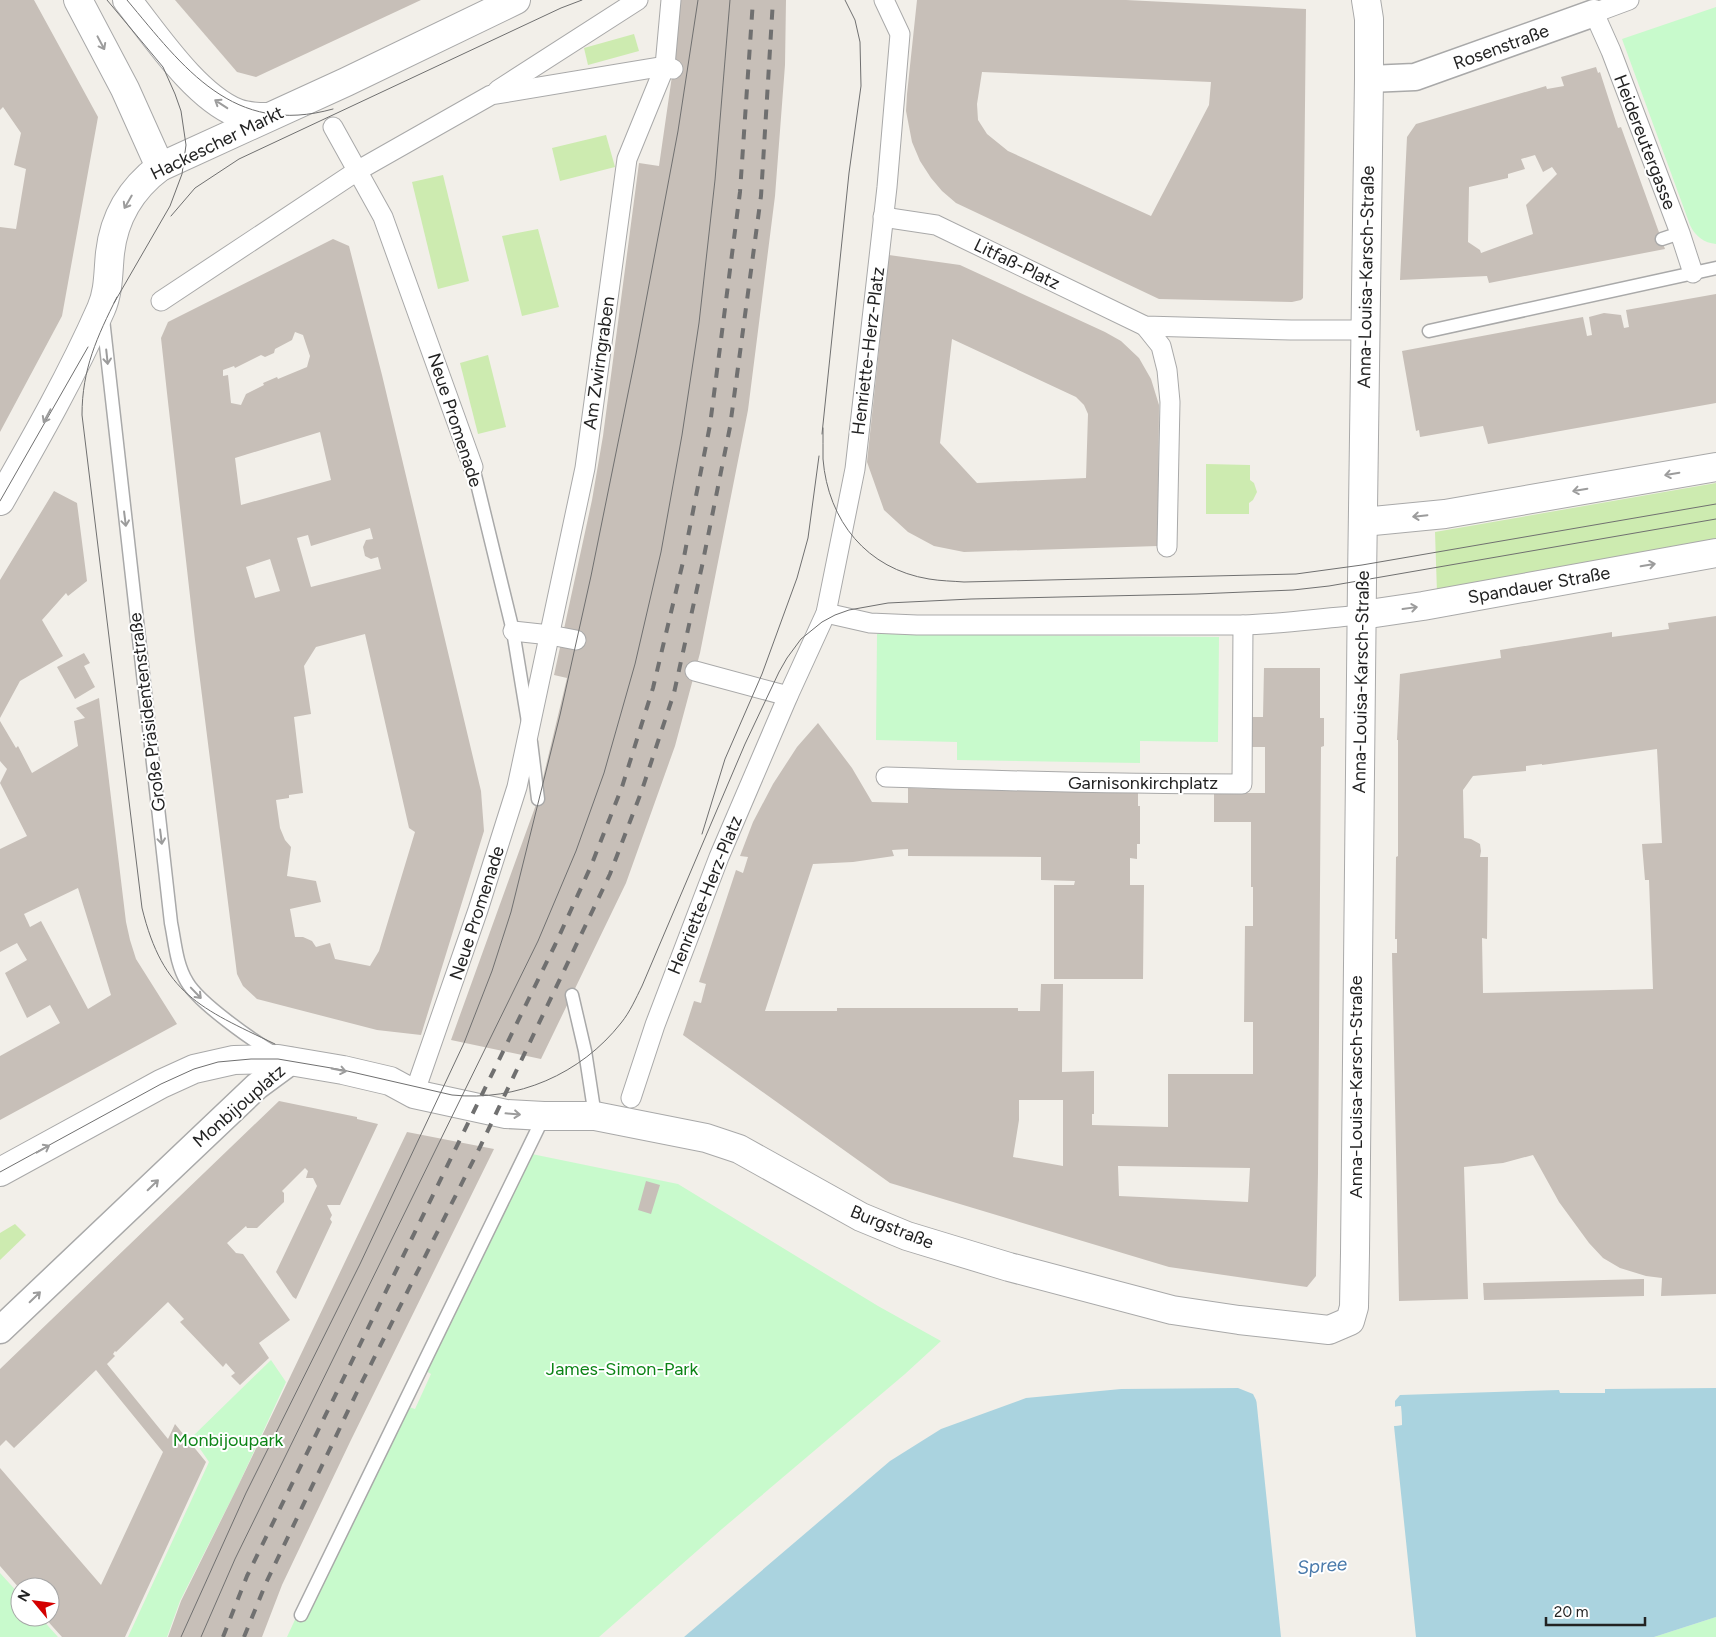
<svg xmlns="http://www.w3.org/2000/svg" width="1716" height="1637" font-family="Figtree,sans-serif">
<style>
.grass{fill:#cdebb0}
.park{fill:#c8facc}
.water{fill:#aad3df}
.pier{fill:#f2efe9}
.building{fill:#c7bfb8;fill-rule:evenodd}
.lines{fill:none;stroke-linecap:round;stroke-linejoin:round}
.service-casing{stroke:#a9a9a9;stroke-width:15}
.pedestrian-casing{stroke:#a9a9a9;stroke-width:21}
.minor-casing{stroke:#a9a9a9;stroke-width:29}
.tertiary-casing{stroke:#a9a9a9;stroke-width:30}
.service{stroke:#fff;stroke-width:12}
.pedestrian{stroke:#fff;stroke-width:19}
.minor{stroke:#fff;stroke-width:26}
.tertiary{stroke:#fff;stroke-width:28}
.tram{stroke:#707070;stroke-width:1}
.rail{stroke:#707070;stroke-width:4;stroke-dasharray:10 10;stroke-linecap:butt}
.oneway{stroke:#9c9c9c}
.labels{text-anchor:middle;stroke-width:4;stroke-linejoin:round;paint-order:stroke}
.street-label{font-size:18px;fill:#222;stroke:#fff}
.park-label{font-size:18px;fill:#0c8416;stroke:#fff}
.water-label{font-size:19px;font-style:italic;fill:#4a7aab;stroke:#fff}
</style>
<rect width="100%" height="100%" fill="#f2efe9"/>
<g class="grass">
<path d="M634,34L639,51L588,65L584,48Z"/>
<path d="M606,135L615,167L560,181L552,148Z"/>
<path d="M443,175L469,281L438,289L412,182Z"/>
<path d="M538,229L559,307L522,316L502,236Z"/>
<path d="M488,355L506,427L478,434L460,363Z"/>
<path d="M1206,464L1250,465V480L1254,483L1257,492L1253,500L1249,503V514H1206Z"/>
<path d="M1716,483V545L1437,593L1435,532Z"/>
<path d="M15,1224L26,1235L0,1260V1233Z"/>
</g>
<g class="park">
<path d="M1716,7V244C1704,243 1695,236 1690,225L1622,39Z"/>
<path d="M877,634L1219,637L1218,742L1140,741V763L957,760V742L876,740Z"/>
<path d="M522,1152L678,1184L878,1306L941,1341L905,1374L722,1529L599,1637H287L329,1546L399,1404L415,1409L431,1374L416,1365Z"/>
<path d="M271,1360L286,1382L238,1486L180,1601L167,1637H128L209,1462L192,1437Z"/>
<path d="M0,1573L20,1595V1617H40L58,1637H0Z"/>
<path d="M1716,1617V1637H1654Z"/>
</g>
<path class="water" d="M1238,1388L1253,1394L1260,1408L1263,1441L1402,1425L1401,1406L1395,1407V1401L1400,1395L1559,1390L1560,1393H1605V1389L1716,1388V1617L1654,1637H684L890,1461L941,1429L1026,1398L1121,1389Z"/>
<path class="pier" d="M1256,1397H1258L1263,1407L1265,1439L1400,1422L1399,1409H1395L1393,1407L1401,1406L1402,1425L1394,1426L1416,1637H1281Z"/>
<g class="building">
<path d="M0,0H34L98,117L62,316L0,432V227L16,229L26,169L14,165L21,133L3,107L0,110Z"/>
<path d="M175,0H421L256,77L237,72Z"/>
<path d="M679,0H786L785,65L775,196L748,410L700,653L675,746L626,883L541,1059L451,1040L538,799L567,678L554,675L592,500L603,436L639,163L659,166L673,69Z"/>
<path d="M917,0H1126L1306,9L1303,298L1301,300L1292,302L1159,299L956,203L942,191L931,178L920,161L912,142L906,111L907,94ZM982,72L1211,82L1209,105L1151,216L1008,151L987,134L978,120L977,104Z"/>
<path d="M1596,67L1598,73L1600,72L1618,128L1621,127L1665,249L1489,283L1487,276L1400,280L1407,137L1416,124L1546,86L1547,89L1564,86L1561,77ZM1535,155L1543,172L1552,167L1557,174L1526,205L1533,234L1481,253L1480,250L1468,242L1469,187L1508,178V174L1525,169L1521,159Z"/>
<path d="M333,239L349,246L382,375L481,791L484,831L421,1035L377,1030L257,999L243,986L237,974L195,640L167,393L161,338L168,322ZM295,332L303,335L310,356L307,367L278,379L277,377L263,383L264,385L246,394L241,405L231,403L228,375L223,376V370L234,366L235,368L261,355L265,357L274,353L275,349L292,340ZM320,432L331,480L241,505L235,458ZM370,528L373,539L366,540L363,547L365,556L371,559L378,557L381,569L311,587L297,538L308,535L311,546ZM270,559L280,591L255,598L246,567ZM365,634L409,828L415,832L379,951L370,966L335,959L330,943L316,947L312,941L303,937H295L290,909L321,902L316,881L287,876L291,847L285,840L280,828L276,800L289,798V795L303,793L294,717L311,714L304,666L316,647Z"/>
<path d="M889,255L960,265L1105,332L1121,341L1139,358L1151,379L1159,405L1158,546L964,552L934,546L908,532L884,510L867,462ZM952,339L1076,397L1084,405L1088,414L1086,478L977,483L940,443Z"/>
<path d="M1716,294V403L1488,444L1483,426L1420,437L1419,430L1416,431L1402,351L1583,317L1587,336L1592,335L1589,317L1604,313L1621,315L1624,328L1629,327L1626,310Z"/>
<path d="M54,491L77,503L87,581L68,596L66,593L42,620L63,656L20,681L0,718V580Z"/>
<path d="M1716,616V1294L1661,1296L1662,1278L1646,1276L1620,1268L1603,1258L1589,1243L1559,1202L1533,1155L1503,1163L1464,1167L1468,1299L1399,1301L1392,953H1397V939H1395L1396,857L1398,856V740H1397L1400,674L1501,658L1500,650L1612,632V637L1669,629L1668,623ZM1657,749L1662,843L1642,844L1645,880H1649L1653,989L1483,993L1482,938L1487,939L1488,857H1480L1481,851L1480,844L1471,839L1464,838L1463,790L1473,776L1526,771V766L1542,764V765Z"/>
<path d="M84,653L90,663L84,666L95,687L75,699L57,667Z"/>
<path d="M1264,668H1320V718H1324V746L1321,747L1318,1173L1316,1276L1307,1287L1169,1267L890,1183L683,1035L694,1001L701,1003L706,984L699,982L736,870L743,873L748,857L740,856L753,822L773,784L797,747L818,723L852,768L872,802L908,803V788L938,789V781L1138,792V806H1140V844H1137V859L1130,858V885H1144L1143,979H1054V885H1074L1075,881L1041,880V857L908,856V849L892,850L894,856L853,862L813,864L765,1011H837V1008H1018V1011H1040L1041,984H1063L1062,1072L1094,1071V1114H1092V1125L1168,1127V1074H1253V1022H1244L1245,926H1253V887H1251V822H1214V793H1265V747H1251V717H1263ZM1019,1100H1063V1166L1013,1157L1019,1120ZM1118,1166L1250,1168L1248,1202L1119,1196Z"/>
<path d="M99,698L126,922L130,940L136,959L177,1024L0,1120V1056L60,1023L50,1005L27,1018L5,973L27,960L17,943L0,952V849L27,836L0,783L7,769L0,761V721L16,748L18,746L32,773L78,746L74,721L85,718L76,708ZM78,888L111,995L88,1009L41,921L30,927L24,914Z"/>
<path d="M279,1101L357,1117V1119L378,1124L340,1205H327L332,1215L330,1219L332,1222L296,1299L293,1297L276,1272L317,1186L313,1178H306L308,1171L305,1168L282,1191L284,1193V1202L257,1228H247L246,1226L227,1243L236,1253L243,1254L290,1320L259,1343L269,1358L240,1385L231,1376L235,1373L226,1363L223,1367L180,1322L184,1319L168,1302L116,1352L115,1351L113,1354L115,1356L107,1364L168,1439L175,1424L206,1462L125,1637H62L44,1617H50V1587H20V1589L0,1566V1468L101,1585L163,1452L96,1370L14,1448L6,1440L0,1446V1369Z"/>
<path d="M407,1132L494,1149L350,1442L282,1585L262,1637H168L181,1601L239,1484Z"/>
<path d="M646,1181L660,1185L651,1214L638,1210Z"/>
<path d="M1644,1279V1296L1484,1300L1483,1283Z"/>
</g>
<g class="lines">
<g class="service-casing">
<g id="service">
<path d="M1662,239L1680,233"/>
<path d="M103,319L171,923C175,942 176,964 187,982C199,1003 253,1041 276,1054"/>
<path d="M1429,331L1716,268"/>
<path d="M473,467L513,631L528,722"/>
<path d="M531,742L538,799"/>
<path d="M572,995L585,1051L595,1116"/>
<path d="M301,1615L544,1116"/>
</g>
</g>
<g class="pedestrian-casing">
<g id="pedestrian">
<path d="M1629,0L1594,13L1611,51L1680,233L1693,273"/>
<path d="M498,90L638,0"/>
<path d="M333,127L383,217L473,467"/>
<path d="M883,217L936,225L1145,326L1291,330H1365"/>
<path d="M161,301L357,171L491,95L665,66L673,69"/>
<path d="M1145,326L1161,346L1167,370L1170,402L1167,547"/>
<path d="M826,613L870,623L917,625H1243C1283,624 1322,618 1362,615"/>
<path d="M513,631L550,635L576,640"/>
<path d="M695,671L788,696"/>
<path d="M886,777C1005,781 1123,784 1242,784L1243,625"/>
<path d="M414,1094L478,910L517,787L585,468L627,159L665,66L671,0"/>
<path d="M631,1098L655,1025L719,857L788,696L826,613L855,469L887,187L900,34L884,0"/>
</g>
</g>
<g class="minor-casing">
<g id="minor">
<path d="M1369,79L1415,77L1594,13"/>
<path d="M0,1330L257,1086L291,1061"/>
</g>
</g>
<g class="tertiary-casing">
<g id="tertiary">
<path d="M78,0L125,89L160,167"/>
<path d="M127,0C155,35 195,96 237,113C247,117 257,117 267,117"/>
<path d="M0,501C36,438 72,375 101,309C109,291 108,272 110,253C114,217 132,188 160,167L346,82L516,0"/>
<path d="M1363,522L1445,514L1716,467"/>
<path d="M1362,615L1423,606L1716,553"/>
<path d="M0,1172L161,1084L194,1069L234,1060L278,1059L343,1070L390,1081L414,1094L506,1114L544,1116H595L706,1138L739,1149L861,1217L907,1236L1009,1267L1172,1310L1239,1320L1329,1330L1350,1321L1354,1307L1355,1253L1362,581L1369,79V19L1366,0"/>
</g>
</g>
<use href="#service" class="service"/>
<use href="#pedestrian" class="pedestrian"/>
<use href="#minor" class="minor"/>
<use href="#tertiary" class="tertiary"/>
<g class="tram">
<path d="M107,0L163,67L175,94L181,111L186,145L182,174L170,206L114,303"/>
<path d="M127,0C184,68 233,137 333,109"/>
<path d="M171,216L195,188L239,159L561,8L582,0"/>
<path d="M117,297C97,337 82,369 82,415L142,908C163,994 200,1008 275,1044"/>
<path d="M823,428C823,438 823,449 823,459C828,521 867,569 929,579C941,581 952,581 964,582L1296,574L1362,565L1716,504"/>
<path d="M822,434L849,173L861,86L860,42L855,20L845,0"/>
<path d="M0,501L88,347"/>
<path d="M702,834L725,759L762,674L797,578L808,538L819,456"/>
<path d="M0,1172L161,1084L194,1069L218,1062L251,1059H278L343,1070L452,1095C517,1102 581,1074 621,1023C630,1012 636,998 642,986L745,744L779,672L787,658L801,639L822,622L835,615L849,610L888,603L971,599L1197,594L1293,590L1329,586L1716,519"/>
<path d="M181,1637L246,1493L360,1264L464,1043L492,971L511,912L560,715L591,576L636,354L678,131L698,0"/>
<path d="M201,1637L235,1559L538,941L576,851L604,773L635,664L661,552L682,435L699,323L715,180L730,0"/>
</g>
<g class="rail">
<path d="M223,1637L247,1576L555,945L591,866L622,787L653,688L683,562L710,425L740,192L753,0"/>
<path d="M244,1637L266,1583L357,1392L480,1147L610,874L642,790L674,693L702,566L730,427L761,196L773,0"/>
</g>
</g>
<defs><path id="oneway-shaft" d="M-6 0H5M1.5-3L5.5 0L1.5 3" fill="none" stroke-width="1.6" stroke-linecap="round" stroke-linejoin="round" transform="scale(1.25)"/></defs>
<g class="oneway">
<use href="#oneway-shaft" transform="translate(101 43) rotate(62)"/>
<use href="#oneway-shaft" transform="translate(221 104) rotate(-147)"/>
<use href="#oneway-shaft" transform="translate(128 202) rotate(120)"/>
<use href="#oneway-shaft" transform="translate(107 357) rotate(84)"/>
<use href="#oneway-shaft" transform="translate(47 416) rotate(118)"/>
<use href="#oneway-shaft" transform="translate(1672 474) rotate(170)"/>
<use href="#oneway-shaft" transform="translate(1580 490) rotate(170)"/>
<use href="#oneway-shaft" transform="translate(1420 516) rotate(174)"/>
<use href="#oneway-shaft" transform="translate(125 519) rotate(83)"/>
<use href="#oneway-shaft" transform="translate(1648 565) rotate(-10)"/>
<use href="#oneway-shaft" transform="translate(1410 608) rotate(-8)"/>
<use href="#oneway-shaft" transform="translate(161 837) rotate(83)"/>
<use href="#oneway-shaft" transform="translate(196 993) rotate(46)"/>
<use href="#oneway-shaft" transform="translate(339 1070) rotate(11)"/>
<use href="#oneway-shaft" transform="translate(513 1114) rotate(5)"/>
<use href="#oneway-shaft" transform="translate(43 1149) rotate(-29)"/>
<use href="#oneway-shaft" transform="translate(153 1185) rotate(-44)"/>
<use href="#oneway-shaft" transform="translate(35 1297) rotate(-44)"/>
</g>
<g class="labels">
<g class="street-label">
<text transform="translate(1501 47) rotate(-20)" y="6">Rosenstraße</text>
<text transform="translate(1645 142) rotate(69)" y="6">Heidereutergasse</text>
<text transform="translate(217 143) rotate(-26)" y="6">Hackescher Markt</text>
<text transform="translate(1017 264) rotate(26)" y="6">Litfaß-Platz</text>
<text transform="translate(1366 277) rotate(-89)" y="6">Anna-Louisa-Karsch-Straße</text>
<text transform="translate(868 351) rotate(-83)" y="6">Henriette-Herz-Platz</text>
<text transform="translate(599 363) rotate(-82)" y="6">Am Zwirngraben</text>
<text transform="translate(455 420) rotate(72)" y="6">Neue Promenade</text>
<text transform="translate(1539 585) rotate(-10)" y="6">Spandauer Straße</text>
<text transform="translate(1361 682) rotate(-89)" y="6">Anna-Louisa-Karsch-Straße</text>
<text transform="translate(147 712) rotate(-97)" y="6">Große Präsidentenstraße</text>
<text x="1143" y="789">Garnisonkirchplatz</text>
<text transform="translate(705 895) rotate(-68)" y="6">Henriette-Herz-Platz</text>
<text transform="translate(477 913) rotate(-72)" y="6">Neue Promenade</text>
<text transform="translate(1356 1087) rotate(-90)" y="6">Anna-Louisa-Karsch-Straße</text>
<text transform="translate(239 1106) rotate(-41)" y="6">Monbijouplatz</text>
<text transform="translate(892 1227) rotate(22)" y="6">Burgstraße</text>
</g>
<g class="park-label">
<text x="622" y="1375">James-Simon-Park</text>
<text x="228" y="1446">Monbijoupark</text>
</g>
<g class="water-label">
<text transform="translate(1322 1565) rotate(-5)" y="7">Spree</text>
</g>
</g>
<g transform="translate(35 1602) rotate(299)"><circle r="24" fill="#ffffff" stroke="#a7a7a7"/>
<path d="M0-4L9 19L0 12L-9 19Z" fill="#d40000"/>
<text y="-8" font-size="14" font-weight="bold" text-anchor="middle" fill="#222222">N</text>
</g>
<path d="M1546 1617v8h99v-8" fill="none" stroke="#222222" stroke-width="2.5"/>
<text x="1554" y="1617" font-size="15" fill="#222222" stroke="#ffffff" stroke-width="4" paint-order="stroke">20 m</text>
</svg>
